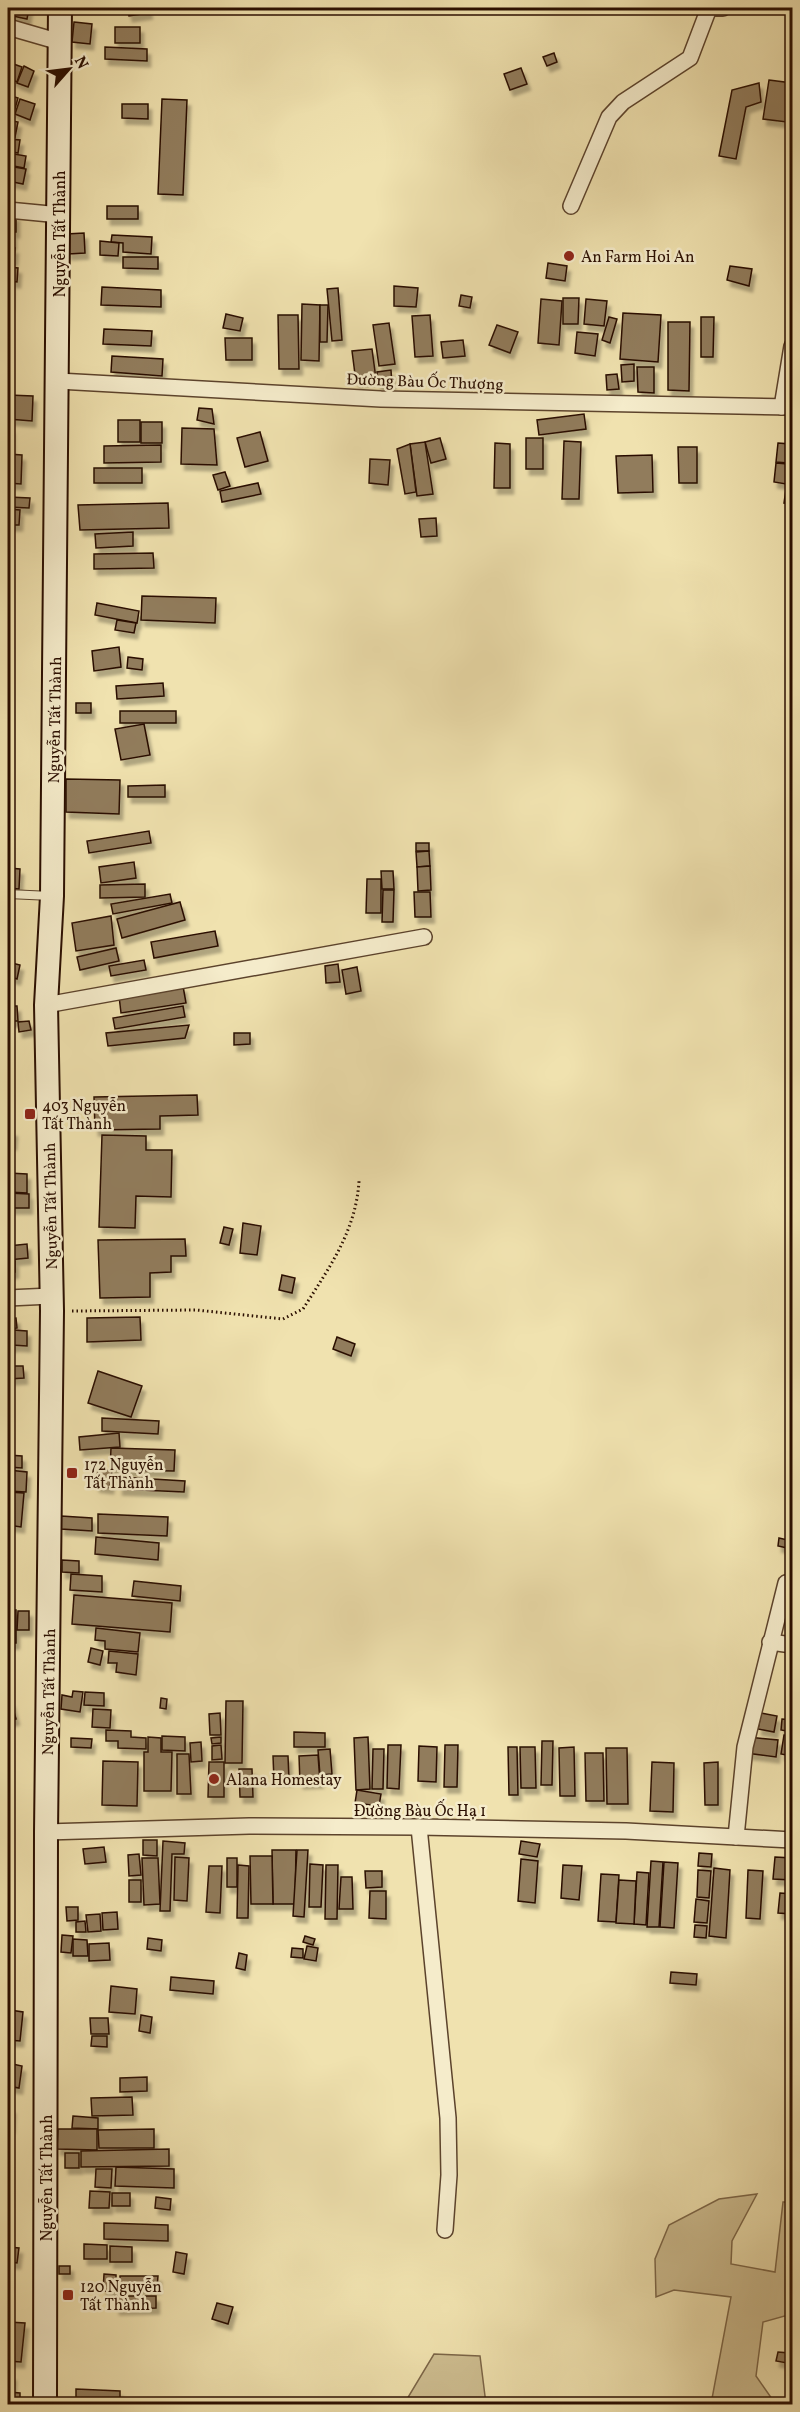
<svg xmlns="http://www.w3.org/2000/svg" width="800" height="2412" font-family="Vollkorn,serif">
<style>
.green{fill:#cebe91;stroke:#7c6648;stroke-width:1.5}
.building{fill:#917c5b;stroke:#2a0e00;stroke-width:1.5;filter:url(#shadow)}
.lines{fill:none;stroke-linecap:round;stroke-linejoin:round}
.service-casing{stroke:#5c432c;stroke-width:10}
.minor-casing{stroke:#5c432c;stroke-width:18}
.secondary-casing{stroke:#2a0e00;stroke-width:26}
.path{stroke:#2a0e00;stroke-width:3;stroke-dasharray:1.5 3;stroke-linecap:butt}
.service{stroke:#f5eccb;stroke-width:8}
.minor{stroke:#f5eccb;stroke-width:15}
.secondary{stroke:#f5eccb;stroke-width:22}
.poi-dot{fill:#8f2418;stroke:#f5eccb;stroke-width:2}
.labels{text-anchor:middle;stroke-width:5;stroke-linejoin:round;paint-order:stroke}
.street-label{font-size:16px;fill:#2a0e00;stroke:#f5eccb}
.poi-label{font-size:16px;fill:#2a0e00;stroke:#f5eccb;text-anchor:start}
</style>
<defs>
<filter id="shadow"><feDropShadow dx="3.5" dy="6" stdDeviation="1.5" flood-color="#0004"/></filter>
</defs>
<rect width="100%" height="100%" fill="#f0e2af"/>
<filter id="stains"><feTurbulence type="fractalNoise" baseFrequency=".00333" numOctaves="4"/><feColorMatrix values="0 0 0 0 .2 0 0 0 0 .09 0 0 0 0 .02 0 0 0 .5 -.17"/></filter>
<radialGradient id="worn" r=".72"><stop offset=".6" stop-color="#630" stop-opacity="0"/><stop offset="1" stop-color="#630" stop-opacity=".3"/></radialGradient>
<g class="green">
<path d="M757,2194L732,2241L731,2264L775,2272L783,2202H792V2314L763,2322L756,2376L772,2399L783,2404H711L731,2297L674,2290L656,2297L655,2259L669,2225L719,2199Z"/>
<path d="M434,2354L480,2356L486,2404H404Z"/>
</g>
<g class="building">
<path d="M8,8H29L27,19L8,15Z"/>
<path d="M127,8H148L149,13L129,16Z"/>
<path d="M74,22L92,24L90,44L72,42Z"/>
<rect x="115" y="27" width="25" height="16"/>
<path d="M105,47L147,49V61L105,59Z"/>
<path d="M554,53L557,62L547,66L543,57Z"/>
<path d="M8,62L22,67L17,82L8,78Z"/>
<path d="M24,66L34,71L28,87L17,83Z"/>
<path d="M521,68L527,84L510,90L504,74Z"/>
<path d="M769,80L792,83V102H790L787,122L763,119Z"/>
<path d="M759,83L761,102L746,107L736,159L719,156L732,90Z"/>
<path d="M8,95L18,98L14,112L8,110Z"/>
<path d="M20,99L35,104L30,120L15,114Z"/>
<path d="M162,99L187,100L183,195L158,194Z"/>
<path d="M122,104H148V119L122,118Z"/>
<path d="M8,120L18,122L15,137L8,135Z"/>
<path d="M8,139L20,140L18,153L8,151Z"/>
<path d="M8,153L26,156L24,168L8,165Z"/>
<path d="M8,166L26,169L23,184L8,181Z"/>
<rect x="107" y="206" width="31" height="13"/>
<path d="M16,215V232H8V216Z"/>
<path d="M84,233L85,253L68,254L66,234Z"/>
<rect x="8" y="234" width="5" height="10"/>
<path d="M112,235L152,237L151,254L123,252V243L111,242Z"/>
<path d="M100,241L119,243L118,256L100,255Z"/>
<path d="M8,247L15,248L14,260L8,259Z"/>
<path d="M123,257H158V269L123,268Z"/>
<path d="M548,263L567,266L565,281L546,278Z"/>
<path d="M730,266L752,269L749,286L727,280Z"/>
<path d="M8,267L18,268L17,282L8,281Z"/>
<path d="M8,284H11L10,305L8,304Z"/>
<path d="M394,286L418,288L416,307L394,306Z"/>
<path d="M102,287L161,290V307L101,305Z"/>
<path d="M338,288L342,340L332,341L327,289Z"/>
<path d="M461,295L472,297L470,308L459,306Z"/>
<path d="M563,298H579L578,324H563Z"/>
<path d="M541,299L562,301L559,345L538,343Z"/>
<path d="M586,299L607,301L604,326L584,324Z"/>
<path d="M302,304L320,305L319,361L301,360Z"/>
<path d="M320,305H328L327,342H320Z"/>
<path d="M623,313L661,315L658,362L620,359Z"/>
<path d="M226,314L243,318L240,331L223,328Z"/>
<path d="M278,315H298L299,369H279Z"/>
<path d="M430,315L433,356L415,357L412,316Z"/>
<path d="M609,317L617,319L610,343L602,340Z"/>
<path d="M701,317H714L713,357H701Z"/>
<path d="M668,322H690L689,391L668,390Z"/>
<path d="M389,323L395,364L379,366L373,325Z"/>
<path d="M497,325L518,332L510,353L489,345Z"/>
<path d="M104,329L152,331L151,346L103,344Z"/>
<path d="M577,332L598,334L595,356L575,353Z"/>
<path d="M225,338H252V360H226Z"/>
<path d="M463,340L465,356L443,358L441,342Z"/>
<path d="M372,349L376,379L356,382L352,351Z"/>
<path d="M112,356L163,359L162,376L111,372Z"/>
<path d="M634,364V381L622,382L621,365Z"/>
<path d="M637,367H654V393L638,392Z"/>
<path d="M391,370L392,384L378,386L377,372Z"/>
<path d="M617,374L619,389L607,390L606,375Z"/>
<path d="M8,395L33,396L32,421L8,419Z"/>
<path d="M199,408L212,409L214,424L197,420Z"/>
<path d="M584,414L586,429L539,435L537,420Z"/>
<rect x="118" y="420" width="22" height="22"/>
<rect x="141" y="422" width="21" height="21"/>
<rect x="8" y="428" width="3" height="21"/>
<path d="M182,428L214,429L217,465L181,464Z"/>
<path d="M260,432L268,461L245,467L237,438Z"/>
<path d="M440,438L446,459L431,463L425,442Z"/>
<rect x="526" y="438" width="17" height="31"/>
<path d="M564,441L581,442L579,499H562Z"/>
<path d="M425,442L433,494L417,496L410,444Z"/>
<path d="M495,443L510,444V488H494Z"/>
<path d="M778,443L790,444L788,463L776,462Z"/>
<path d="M410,444L416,492L405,494L397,449Z"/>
<path d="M161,445V462L104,463V446Z"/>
<path d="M792,446V474L789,473Z"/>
<path d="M678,447H697V483H679Z"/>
<path d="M8,454L22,455L21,484L8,483Z"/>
<path d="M652,455L653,492L618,493L616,456Z"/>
<path d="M370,459L390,460L388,485L369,483Z"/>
<path d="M776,463L788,464L786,484L774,482Z"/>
<rect x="94" y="468" width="48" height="15"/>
<path d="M225,472L230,486L218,490L213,475Z"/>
<path d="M788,476H792V504L784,503Z"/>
<path d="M258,483L261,494L222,502L220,491Z"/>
<path d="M8,497L30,498L29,508L8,507Z"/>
<path d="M168,503L169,528L80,530L78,505Z"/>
<path d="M8,509L20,510L19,525H8Z"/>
<path d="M436,518L437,536L421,537L419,519Z"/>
<path d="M133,532V546L96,548L95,534Z"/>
<path d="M153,553L154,568L94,569V554Z"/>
<path d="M142,596L216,598L215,623L141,620Z"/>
<path d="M97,603L139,611L137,623L95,615Z"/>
<path d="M117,620L136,623L134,633L115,630Z"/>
<path d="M119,647L121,667L94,671L92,651Z"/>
<path d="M128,657L143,659L142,670L127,668Z"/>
<path d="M163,683L164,696L117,699L116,686Z"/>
<rect x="76" y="703" width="15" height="10"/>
<rect x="120" y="711" width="56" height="12"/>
<path d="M144,724L150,755L121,760L115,729Z"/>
<path d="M66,779L120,780L119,814L66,812Z"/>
<path d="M165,785V797H128V786Z"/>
<path d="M149,831L151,843L89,853L87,841Z"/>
<rect x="416" y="843" width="13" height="8"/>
<path d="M429,851L430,866L417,867L416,852Z"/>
<path d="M134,862L136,878L101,883L99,867Z"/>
<path d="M430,866L431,890L418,891L417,867Z"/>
<path d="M8,868L20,869L19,889L8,888Z"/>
<path d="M381,871H393L394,889H382Z"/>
<path d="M367,879H381V913H366Z"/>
<path d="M145,884V897L100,898V885Z"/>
<path d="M383,890H394L393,922H382Z"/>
<path d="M414,892H430L431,917H415Z"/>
<path d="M170,894L172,903L113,914L111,904Z"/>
<path d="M180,902L185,920L122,938L117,919Z"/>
<path d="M111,916L114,945L76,951L72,923Z"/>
<path d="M215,931L218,946L154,958L151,942Z"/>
<path d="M116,948L119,961L80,970L77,957Z"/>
<path d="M144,960L146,970L111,976L109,966Z"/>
<path d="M8,962L20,965L17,979L8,976Z"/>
<path d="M338,964L340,982L326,983L325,966Z"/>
<path d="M357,967L361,991L346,994L342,970Z"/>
<path d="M183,986L186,1003L121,1013L119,996Z"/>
<path d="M8,1006H17L18,1021H8Z"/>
<path d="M183,1006L185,1017L115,1029L113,1018Z"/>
<path d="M29,1021L31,1030L19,1032L18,1022Z"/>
<path d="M189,1025L185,1038L108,1046L106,1033Z"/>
<path d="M234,1033H250V1044L234,1045Z"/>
<path d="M197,1095L198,1115L160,1116V1129L95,1130L94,1097Z"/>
<path d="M8,1130L14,1131L13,1144L8,1143Z"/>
<path d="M102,1135L146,1136V1150H172L171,1197L136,1196L135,1228L99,1227Z"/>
<path d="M8,1173L27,1174V1193L8,1192Z"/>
<path d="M8,1193L29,1194V1208H8Z"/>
<path d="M243,1223L261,1226L257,1255L240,1253Z"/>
<path d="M224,1227L233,1229L229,1245L220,1243Z"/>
<path d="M185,1239L186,1256H171V1272L150,1273V1297L100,1298L98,1240Z"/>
<path d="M27,1244L28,1258L8,1260V1246Z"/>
<path d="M15,1261V1272L8,1273V1262Z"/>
<path d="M282,1275L295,1278L292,1293L279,1290Z"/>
<path d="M140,1317L141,1340L87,1342V1318Z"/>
<path d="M16,1318L17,1328L8,1330V1319Z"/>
<path d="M11,1329L13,1346L8,1347V1330Z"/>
<path d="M13,1330L27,1331V1346L12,1345Z"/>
<path d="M337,1337L355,1344L351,1356L333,1349Z"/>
<path d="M8,1366H23L24,1378L8,1379Z"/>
<path d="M98,1371L142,1386L131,1417L88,1403Z"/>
<path d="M102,1418L159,1421L158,1434L102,1431Z"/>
<path d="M119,1433L120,1447L80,1450L79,1437Z"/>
<path d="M111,1448L175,1450L174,1471L110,1470Z"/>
<path d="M8,1455L22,1456V1468L8,1467Z"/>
<path d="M98,1469L112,1471L110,1488L96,1486Z"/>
<path d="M8,1470L27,1472L26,1492L8,1491Z"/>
<path d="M120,1477L185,1481L184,1492L119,1489Z"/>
<path d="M8,1492L24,1493L21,1527L8,1525Z"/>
<path d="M98,1514L168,1517L167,1536L98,1533Z"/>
<path d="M61,1516L92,1518V1531L61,1529Z"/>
<path d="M96,1537L159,1543L158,1560L95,1554Z"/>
<path d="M779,1538L792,1541V1549L778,1546Z"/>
<path d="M62,1560L79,1561V1573L62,1572Z"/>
<path d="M71,1574L102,1576V1592L70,1590Z"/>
<path d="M134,1581L181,1586L180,1601L132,1596Z"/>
<path d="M74,1595L172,1603L170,1632L72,1624Z"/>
<rect x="8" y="1610" width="8" height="33"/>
<path d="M18,1611H29V1630H17Z"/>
<path d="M96,1628L140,1633L138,1652L105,1649V1641L95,1640Z"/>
<path d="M91,1648L103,1651L100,1665L88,1662Z"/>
<path d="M109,1651L138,1654L136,1675L116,1672L117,1663H108Z"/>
<path d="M73,1691L83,1692L80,1712L61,1709L62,1695L72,1697Z"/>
<path d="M85,1692L104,1693V1706L84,1705Z"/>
<path d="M161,1698L167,1699L166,1709L160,1708Z"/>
<path d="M8,1701H11L16,1719L8,1721Z"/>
<path d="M226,1701H243L242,1763H225Z"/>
<path d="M93,1709L111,1710L110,1728L92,1727Z"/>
<path d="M220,1713L221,1735H210L209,1714Z"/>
<path d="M761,1713L777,1716L774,1732L758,1729Z"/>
<path d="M782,1719L792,1720V1732L781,1730Z"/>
<path d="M106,1730L131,1731V1737L146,1738V1749L118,1748V1741H106Z"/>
<path d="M294,1732L325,1733V1747H294Z"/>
<path d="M784,1735L792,1736V1756L781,1754Z"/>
<path d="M162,1736L185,1737V1751L162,1750Z"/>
<path d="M148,1737L161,1738V1752H172L171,1791H144V1752H148Z"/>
<path d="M221,1737V1743L212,1744L211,1738Z"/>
<path d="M368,1737L370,1789L356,1790L354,1738Z"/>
<path d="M748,1737L778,1740L776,1757L746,1753Z"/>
<path d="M71,1738L92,1739L91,1748L71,1747Z"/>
<path d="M542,1741H553L552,1785H541Z"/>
<path d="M201,1742L202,1761L191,1762L190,1743Z"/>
<path d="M221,1745L222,1759L212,1760V1746Z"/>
<path d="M388,1745H401L399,1789L387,1788Z"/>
<path d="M445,1745H458L457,1787H444Z"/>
<path d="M419,1746L437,1747L436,1782L418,1781Z"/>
<path d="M508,1747H517L518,1795H509Z"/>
<path d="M520,1747H535L536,1788H521Z"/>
<path d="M574,1747L575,1796H560L559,1748Z"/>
<path d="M606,1748H627L628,1804H607Z"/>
<path d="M330,1749L332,1774L320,1775L318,1750Z"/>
<path d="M373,1749H384L383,1789H372Z"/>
<path d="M585,1753H603L604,1801H586Z"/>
<path d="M177,1754H189L191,1794H177Z"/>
<path d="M318,1755L320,1782L300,1783L299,1756Z"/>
<path d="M273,1756H288L289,1780H274Z"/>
<path d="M103,1761L138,1762L137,1806L102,1805Z"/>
<path d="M209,1762H224V1797H208Z"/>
<path d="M652,1762L674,1763L673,1812L650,1811Z"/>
<path d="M718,1762V1805H705L704,1763Z"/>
<path d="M239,1769H252L253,1797H240Z"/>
<path d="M357,1790L381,1794L379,1806L355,1803Z"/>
<path d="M792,1791V1815L788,1814Z"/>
<path d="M143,1840H157V1856L143,1855Z"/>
<path d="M163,1841L185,1843L184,1854H172L170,1911H160Z"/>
<path d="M521,1841L540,1844L537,1857L519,1854Z"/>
<path d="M104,1847L106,1862L85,1864L83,1849Z"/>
<path d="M272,1850H296L295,1904H273Z"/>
<path d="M297,1850H308L304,1917L293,1916Z"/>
<path d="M699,1853L712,1854L711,1867L698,1866Z"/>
<path d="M139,1854L141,1875L129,1876L128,1855Z"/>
<path d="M250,1856H272L273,1904H251Z"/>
<path d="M175,1857L189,1858L187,1901L174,1900Z"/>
<path d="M775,1857L792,1858V1880L773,1879Z"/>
<path d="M142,1858H158L160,1904L144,1905Z"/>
<rect x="227" y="1858" width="10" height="29"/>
<path d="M521,1859L538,1861L535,1903L518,1901Z"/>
<path d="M651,1861L663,1862L659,1927H647Z"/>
<path d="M664,1862L678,1863L674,1928L660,1927Z"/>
<path d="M310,1864L323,1865L321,1907H309Z"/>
<path d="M238,1865L249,1866L248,1918H237Z"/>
<path d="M326,1865H338L337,1919H325Z"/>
<path d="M563,1865L582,1866L579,1900L561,1898Z"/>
<path d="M209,1866H222L220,1913L206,1912Z"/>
<path d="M714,1868L730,1870L726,1938L709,1936Z"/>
<path d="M698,1870L711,1871L709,1898L697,1897Z"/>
<path d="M748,1870L763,1871L760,1919L746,1918Z"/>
<path d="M365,1871H382V1887L366,1888Z"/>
<path d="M637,1872L649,1873L646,1925L634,1924Z"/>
<path d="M601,1874L619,1875L616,1922L598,1921Z"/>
<path d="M341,1877H352L353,1909H339Z"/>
<rect x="129" y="1880" width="12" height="22"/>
<path d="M619,1880L636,1881L634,1924L616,1923Z"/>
<path d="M370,1891H386V1919L369,1918Z"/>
<path d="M780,1893L792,1894V1914L778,1913Z"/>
<path d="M696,1899L709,1901L707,1923L694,1922Z"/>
<path d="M66,1907H78V1920L67,1921Z"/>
<path d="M117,1912L118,1929L103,1930L102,1913Z"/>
<path d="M100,1914L101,1931L88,1932L86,1915Z"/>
<path d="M85,1921L86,1932H76V1922Z"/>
<path d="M695,1925L707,1926L706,1938L694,1937Z"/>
<path d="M62,1935L73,1936L71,1953L61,1952Z"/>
<path d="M305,1936L315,1939L313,1945L303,1942Z"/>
<path d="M148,1938L162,1940L161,1951L147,1949Z"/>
<path d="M73,1939L87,1940L88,1956H73Z"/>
<path d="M109,1943L110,1960L89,1961V1944Z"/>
<path d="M307,1946L318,1948L316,1961L304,1959Z"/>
<path d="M292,1948L303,1949V1958L291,1957Z"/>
<path d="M239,1953L247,1955L245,1970L236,1968Z"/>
<path d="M671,1972L697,1974L696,1985L670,1983Z"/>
<path d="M171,1977L214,1981L213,1994L170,1990Z"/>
<path d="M111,1986L137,1989L135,2014L109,2012Z"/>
<path d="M10,2010L23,2012L20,2041L8,2040Z"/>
<path d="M141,2015L152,2017L150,2033L139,2031Z"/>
<path d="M90,2018H108L109,2034H91Z"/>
<path d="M92,2036H107V2047L91,2046Z"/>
<path d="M8,2063L22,2066L19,2088L8,2086Z"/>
<path d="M147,2077V2091L120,2092V2078Z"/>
<path d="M132,2097L133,2115L92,2116L91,2098Z"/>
<path d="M8,2108H12L11,2127L8,2126Z"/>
<path d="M73,2116L98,2118V2129L72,2128Z"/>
<path d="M58,2129H97V2150L57,2149Z"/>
<path d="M154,2129V2148H99L98,2130Z"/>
<path d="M169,2149V2166L81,2167V2151Z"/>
<rect x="65" y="2153" width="14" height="15"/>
<path d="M116,2167L174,2169V2188L115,2186Z"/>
<path d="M96,2169H112L111,2188L95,2187Z"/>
<path d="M90,2191L110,2192L109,2208H89Z"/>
<rect x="112" y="2193" width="18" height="13"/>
<path d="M156,2197L171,2199L170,2210L155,2208Z"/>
<path d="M104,2223L168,2225V2241L104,2239Z"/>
<path d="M84,2244L107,2245V2259H84Z"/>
<path d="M110,2246L132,2247V2262H110Z"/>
<path d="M8,2247L19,2248L17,2263L8,2262Z"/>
<path d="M176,2252L187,2254L184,2274L173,2272Z"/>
<rect x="59" y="2266" width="11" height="8"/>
<path d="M104,2274L116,2275V2292L103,2291Z"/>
<path d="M120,2276H158L157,2288H119Z"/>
<path d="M115,2296H156V2308L116,2309Z"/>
<path d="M217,2303L233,2307L228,2324L212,2319Z"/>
<path d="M8,2322L25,2323L21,2362L8,2361Z"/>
<path d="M778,2352L789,2353L787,2363L776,2361Z"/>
<path d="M8,2375H13L12,2391H8Z"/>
<path d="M76,2389L120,2391V2404H76Z"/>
<path d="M8,2392L20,2393V2404H8Z"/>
</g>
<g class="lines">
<g class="service-casing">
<path id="service" d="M8,894L51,896"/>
</g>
<g class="minor-casing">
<g id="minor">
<path d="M8,27L60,42"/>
<path d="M571,206L609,117L623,102L690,58L709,8H723"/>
<path d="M8,210L60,215"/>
<path d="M58,381L381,399L792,407"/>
<path d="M782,407L792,346"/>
<path d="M46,1005L424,937"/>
<path d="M8,1298L51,1296"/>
<path d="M770,1642L792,1645"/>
<path d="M419,1827L448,2118L449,2175L445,2230"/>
<path d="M46,1832L249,1826L419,1827L626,1831L792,1840"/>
<path d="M736,1837L745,1747L786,1583"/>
</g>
</g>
<g class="secondary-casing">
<path id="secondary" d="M45,2404L46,1832L52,1311L46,1005L52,896L60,8"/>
</g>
<path class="path" d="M72,1311L196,1310L283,1319L303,1309C329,1268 356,1231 359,1181"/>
<use href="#service" class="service"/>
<use href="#minor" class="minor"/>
<use href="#secondary" class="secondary"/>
</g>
<g class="poi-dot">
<circle cx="569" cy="256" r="6"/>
<rect x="24" y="1108" width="12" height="12" rx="3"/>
<rect x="66" y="1467" width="12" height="12" rx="3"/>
<circle cx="214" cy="1779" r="6"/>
<rect x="62" y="2289" width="12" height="12" rx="3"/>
</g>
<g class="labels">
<g class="street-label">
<text transform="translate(59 234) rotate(-90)" y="6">Nguyễn Tất Thành</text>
<text transform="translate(425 381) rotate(2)" y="6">Đường Bàu Ốc Thượng</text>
<text transform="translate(54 720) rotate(-89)" y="6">Nguyễn Tất Thành</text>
<text transform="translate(50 1206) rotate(-91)" y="6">Nguyễn Tất Thành</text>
<text transform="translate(48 1692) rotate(-89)" y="6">Nguyễn Tất Thành</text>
<text x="420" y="1816">Đường Bàu Ốc Hạ 1</text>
<text transform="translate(46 2178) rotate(-90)" y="6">Nguyễn Tất Thành</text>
</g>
<g class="poi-label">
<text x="581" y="262">An Farm Hoi An</text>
<text x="42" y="1111">403 Nguyễn<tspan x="42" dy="18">Tất Thành</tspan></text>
<text x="84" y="1470">172 Nguyễn<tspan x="84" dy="18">Tất Thành</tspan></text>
<text x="226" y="1785">Alana Homestay</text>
<text x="80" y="2292">120 Nguyễn<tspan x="80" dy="18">Tất Thành</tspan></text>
</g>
</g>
<rect width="800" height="2412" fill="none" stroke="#f0e2af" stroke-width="30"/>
<rect x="9" y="9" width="782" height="2394" fill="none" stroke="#2a0e00" stroke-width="3"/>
<rect x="15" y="15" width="770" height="2382" fill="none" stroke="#2a0e00" stroke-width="1.5"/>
<g transform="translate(69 69) rotate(62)" stroke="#f5eccb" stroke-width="4.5" paint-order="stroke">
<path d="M0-4.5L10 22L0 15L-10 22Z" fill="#2a0e00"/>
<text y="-9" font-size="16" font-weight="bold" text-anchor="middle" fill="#2a0e00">N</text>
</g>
<rect width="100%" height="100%" filter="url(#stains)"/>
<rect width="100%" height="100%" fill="url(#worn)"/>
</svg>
